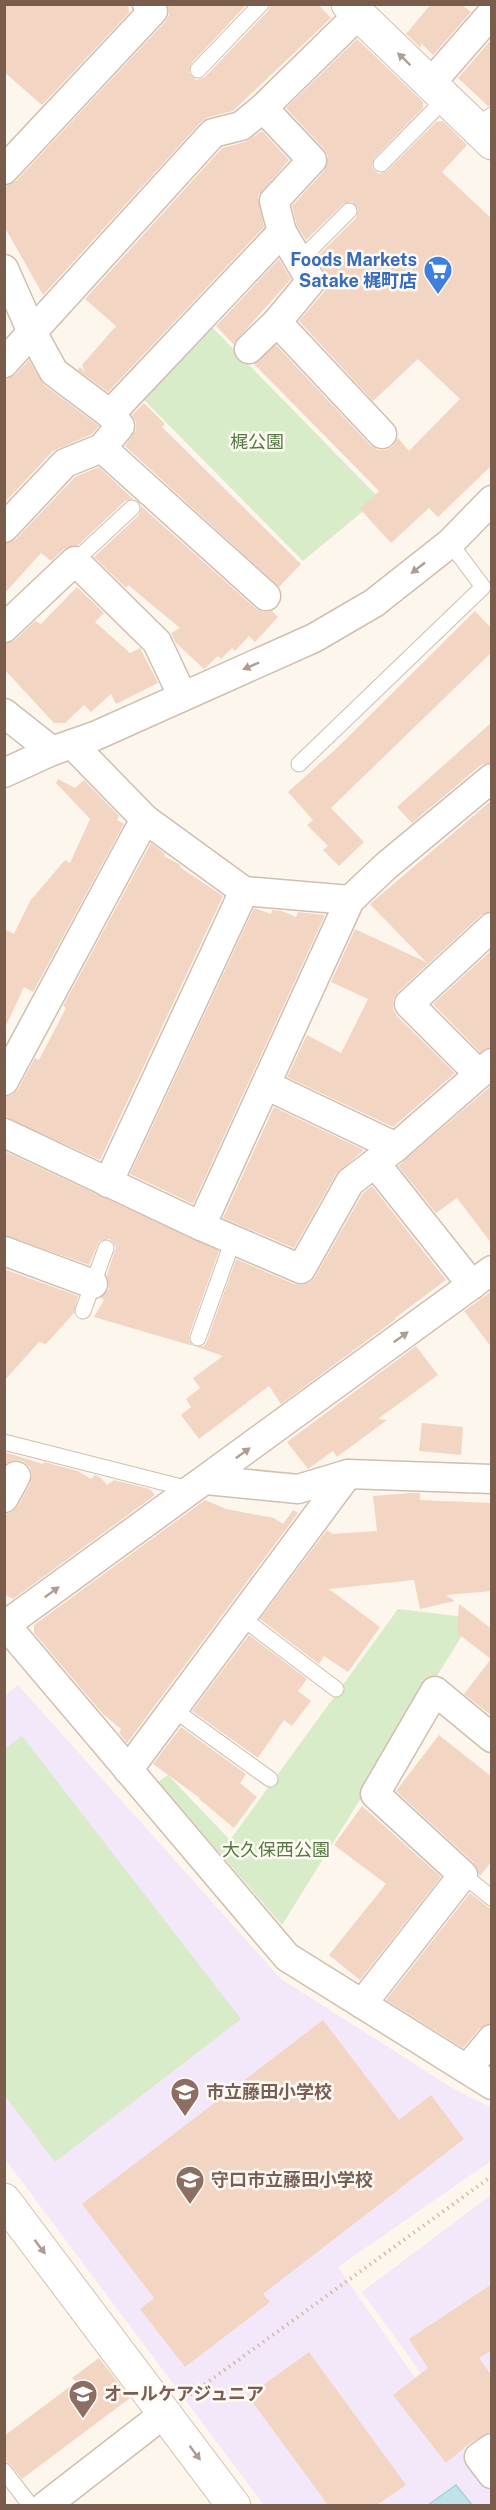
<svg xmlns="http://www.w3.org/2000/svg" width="496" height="2510" font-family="'Public Sans','Noto Sans JP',sans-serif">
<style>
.education{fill:#f3e8fa}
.green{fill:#d8ecc9}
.water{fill:#bfe3e8;stroke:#a5d3da;stroke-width:1.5}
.building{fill:#f3d5c3}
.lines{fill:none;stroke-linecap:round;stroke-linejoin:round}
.lane-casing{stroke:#d1beb0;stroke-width:17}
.street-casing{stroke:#d1beb0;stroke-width:31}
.secondary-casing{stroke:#d6c0b0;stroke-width:35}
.path{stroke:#d9b8a5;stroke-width:4;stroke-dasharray:1.5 4.5;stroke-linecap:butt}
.lane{stroke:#fff;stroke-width:15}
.street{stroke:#fff;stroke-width:28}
.secondary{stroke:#fff;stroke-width:33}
.oneway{fill:#af9d94}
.labels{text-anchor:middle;stroke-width:5;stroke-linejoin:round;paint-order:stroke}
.shop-label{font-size:18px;font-weight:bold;fill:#366cbe;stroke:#fffaf3;text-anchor:end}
.park-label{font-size:18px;fill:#537a41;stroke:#fffaf3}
.education-label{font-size:18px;font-weight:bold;fill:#785e54;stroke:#fffaf3;text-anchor:start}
</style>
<rect width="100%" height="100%" fill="#fdf6ec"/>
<g class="education">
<path d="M18,1685L281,1979L454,2089L491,2107V2161L338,2267L491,2487V2505H264L5,2159L4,1696Z"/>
<path d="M491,2195V2369L442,2402L362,2292Z"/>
</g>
<g class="green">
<path d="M210,325L379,498L303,561L140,396Z"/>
<path d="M398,1609L473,1618L282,1925L158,1782L168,1775L230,1840Z"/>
<path d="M22,1736L241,2019L55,2162L5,2096L4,1749Z"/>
</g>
<path class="water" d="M456,2485L472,2505H428Z"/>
<g class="building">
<path d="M4,4H128L129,13L42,105L4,72Z"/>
<path d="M168,4H247L191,64L189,73L196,80L205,77L268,11L271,4H318L331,18L233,111L209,117L201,122L43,295L4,226V186L16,181L165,22L169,15Z"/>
<path d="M431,4H461L471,12L433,55L421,43V48L406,34Z"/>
<path d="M357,39L423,102V108L374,158L372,166L374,170L379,174L387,171L436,122L443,121L467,145L442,172L492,219V465L438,517L429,508L391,543L360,509L379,491L254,364L276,345L370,445L378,450H386L393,446L398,438L409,451L460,399L418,359L373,401L299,321L324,292L327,283L325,273L316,258L356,218L358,209L352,202L343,204L306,240L297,226L292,206L324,171L328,156L324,149L286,108Z"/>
<path d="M492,39V105L488,106L458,78Z"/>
<path d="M262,131L289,160L258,196L264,227L108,392L78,370L80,367L85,372L82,365L116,326L85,299L222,148L245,142Z"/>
<path d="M279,259L291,279L233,344L216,326Z"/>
<path d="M29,360L44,385L99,426L92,434L53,451L4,503V379L16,374Z"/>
<path d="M144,403L165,424L162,427L301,564L279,587L125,446L136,430V422L132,415Z"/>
<path d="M99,467L133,499L125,501L78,545L64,549L51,561L41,553L4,594V544L16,539L75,477Z"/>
<path d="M141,506L255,608L263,612L272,611L278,617L255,642L249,636L235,651L232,648L221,659L218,656L204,669L176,643L171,633L180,628L128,585L126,588L94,557L139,515Z"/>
<path d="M77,587L104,613L95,622L130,653L140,648L158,683L116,704L111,694L91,712L84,705L65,723H54L4,669V644L15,640L35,621L41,624Z"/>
<path d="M475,611L492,629V652L331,808L364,842L339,866L323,850L328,846L307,825L313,820L288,792L338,747Z"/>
<path d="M492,722V762L481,765L412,823L397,807Z"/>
<path d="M58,779L75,788L84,780L119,816L117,820L124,824L33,992L24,987L4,1030V929L14,934L30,901L65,860L70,863L90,819L56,783Z"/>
<path d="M492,800V911L481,915L398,992L393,1000V1009L397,1016L455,1073L393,1127L287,1077L307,1035L341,1053L368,999L331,982L355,929L426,962L370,904Z"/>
<path d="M151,843L165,854L164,856L179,864L181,868L223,896L100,1160L4,1117V1097L12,1095L18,1089L35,1058L39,1060L66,1008L63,1006Z"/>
<path d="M254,908L271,914L272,910L282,911L296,917L298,912L325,915L193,1204L130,1174Z"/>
<path d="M492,950V1047L480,1052L433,1004Z"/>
<path d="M492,1085V1244L457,1198L436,1213L398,1166Z"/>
<path d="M274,1107L364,1150L336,1174L294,1248L223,1218Z"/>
<path d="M4,1151L219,1251L189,1335V1340L193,1346L94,1317L104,1300L101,1298L109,1289L107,1275L116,1247L110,1239L99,1241L89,1265L4,1235Z"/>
<path d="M372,1186L446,1280L395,1318L396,1319L281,1404L269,1386L199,1439L181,1415L191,1407L186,1399L200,1388L193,1378L223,1356L197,1347L204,1346L207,1341L236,1259L294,1284L302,1285L309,1283L315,1277L363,1193Z"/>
<path d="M4,1269L78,1296L74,1313L46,1344L39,1342L4,1381Z"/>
<path d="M492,1291V1348L464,1311Z"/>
<path d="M416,1346L438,1375L378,1419L387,1420L337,1457L333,1451L308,1469L287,1442Z"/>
<path d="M422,1423L463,1427L461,1455L419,1451Z"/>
<path d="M4,1452L43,1464L44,1462L78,1471L91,1479L95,1475L100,1477L107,1485L114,1480L150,1489L155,1495L13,1599L4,1594V1514L12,1512L18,1506L30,1484L32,1475L30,1467L23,1461L15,1460L4,1465Z"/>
<path d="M410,1493H420V1500L492,1503V1591L446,1595L455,1601L420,1609L414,1580L329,1589L380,1627L348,1672L324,1656L319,1664L260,1619L327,1530L332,1534L377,1531L373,1496Z"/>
<path d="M205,1500L226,1509L274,1518L283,1524L293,1510L298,1513L127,1743L119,1733L121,1729L103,1714L34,1633V1625Z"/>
<path d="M459,1604L492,1629V1716L464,1694L491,1659L457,1633Z"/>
<path d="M249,1635L307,1679L298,1691L311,1701L292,1726L284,1720L258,1758L192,1711Z"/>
<path d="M181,1727L246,1774L240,1783L257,1797L234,1828L199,1799L200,1798L153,1764Z"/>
<path d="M439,1735L492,1777V1861L480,1876L474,1863L396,1791Z"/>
<path d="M362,1806L441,1877L360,1980L329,1955L386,1884L334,1845Z"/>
<path d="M470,1893L492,1910V2023L480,2028L463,2048L386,2000Z"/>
<path d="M323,2020L399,2120L431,2095L464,2139L263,2294L270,2302L185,2367L140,2309L154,2298L82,2204Z"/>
<path d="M492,2284V2350L479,2358L492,2376V2431L470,2443L446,2463L393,2395L428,2368L409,2339Z"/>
<path d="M309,2352L406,2485L377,2505H328L248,2396Z"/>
<path d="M99,2358L130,2398L22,2479L11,2465L4,2461V2436L76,2382L72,2378Z"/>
</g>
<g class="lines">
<g class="lane-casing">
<g id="lane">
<path d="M198,70L261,4"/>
<path d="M474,127L492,115"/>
<path d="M381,164L445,99"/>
<path d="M299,261L349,211"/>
<path d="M75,561L132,508"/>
<path d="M299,764L483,587L450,543"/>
<path d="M83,1311L106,1248"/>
<path d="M198,1338L233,1240"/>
<path d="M4,1442L193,1490"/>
<path d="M241,1617L336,1689"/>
<path d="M173,1709L270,1779"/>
<path d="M463,1875L492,1898"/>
<path d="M4,2471L31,2506"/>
</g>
</g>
<g class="street-casing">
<g id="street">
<path d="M430,84L492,13"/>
<path d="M4,170L153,11L147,4"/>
<path d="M4,269L32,332L54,372L110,414L120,426L102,448L65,463L4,528"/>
<path d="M277,322L382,434"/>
<path d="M249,349L277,322L311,281L282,232L274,201L312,160L263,108L358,15"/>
<path d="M4,363L213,133L241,126L263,108"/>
<path d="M110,414L282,232"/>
<path d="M102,448L266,596"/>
<path d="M4,628L75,561L157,642L182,695"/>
<path d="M4,713L52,751"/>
<path d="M72,744L145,819L244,891L350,900"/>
<path d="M4,773L52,751L95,736L314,638L374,603L450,543L492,500"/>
<path d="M479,1074L409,1004L492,927"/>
<path d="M4,1081L145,819"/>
<path d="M266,1085L396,1147L492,1063"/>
<path d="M4,1133L201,1226L350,900L386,866L492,778"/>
<path d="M375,1163L472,1285"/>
<path d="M108,1183L244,891"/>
<path d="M201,1226L301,1269L350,1182L396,1147"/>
<path d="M4,1251L93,1284"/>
<path d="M206,1480L298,1489L348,1474L492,1479"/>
<path d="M4,1498L16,1476"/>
<path d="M4,1623L287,1957L492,2085"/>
<path d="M4,1626L492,1270"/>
<path d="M128,1770L348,1474"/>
<path d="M362,2004L463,1875L375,1794L435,1691L492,1738"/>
<path d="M467,2069L492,2039"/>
<path d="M492,2448L479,2457L492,2474"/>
<path d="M45,2506L165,2413"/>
</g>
</g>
<g class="secondary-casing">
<g id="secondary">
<path d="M348,4L492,143"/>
<path d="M4,2200L234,2506"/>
</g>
</g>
<path class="path" d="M190,2395L492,2176"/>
<use href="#lane" class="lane"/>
<use href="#street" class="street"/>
<use href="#secondary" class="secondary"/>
</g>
<defs><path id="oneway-solid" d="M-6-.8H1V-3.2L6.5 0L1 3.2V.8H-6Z" transform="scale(1.5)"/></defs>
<g class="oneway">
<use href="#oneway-solid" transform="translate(404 59) rotate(-136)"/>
<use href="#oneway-solid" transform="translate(418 568) rotate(142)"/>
<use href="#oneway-solid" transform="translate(251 666) rotate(157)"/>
<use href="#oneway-solid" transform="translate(401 1337) rotate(-36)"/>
<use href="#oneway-solid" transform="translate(243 1453) rotate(-36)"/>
<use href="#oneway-solid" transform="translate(52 1592) rotate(-36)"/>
<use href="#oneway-solid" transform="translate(40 2247) rotate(53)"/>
<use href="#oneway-solid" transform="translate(195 2453) rotate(53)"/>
</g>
<defs>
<g id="supermarket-pin" transform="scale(1.5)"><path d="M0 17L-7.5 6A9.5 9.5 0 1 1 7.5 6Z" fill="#3f7fe0" stroke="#fffaf3"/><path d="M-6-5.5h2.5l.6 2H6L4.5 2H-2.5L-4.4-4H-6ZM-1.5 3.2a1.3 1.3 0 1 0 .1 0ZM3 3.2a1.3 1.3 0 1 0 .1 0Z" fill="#fff"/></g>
<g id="school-pin" transform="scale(1.5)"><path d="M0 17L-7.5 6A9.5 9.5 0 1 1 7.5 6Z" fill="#8d6e63" stroke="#fffaf3"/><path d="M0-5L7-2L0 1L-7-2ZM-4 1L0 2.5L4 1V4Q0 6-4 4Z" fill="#fff"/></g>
</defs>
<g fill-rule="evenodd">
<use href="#supermarket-pin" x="438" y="270"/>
<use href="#school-pin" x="185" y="2092"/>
<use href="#school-pin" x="190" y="2180"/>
<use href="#school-pin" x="83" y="2394"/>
</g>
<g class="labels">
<g class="shop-label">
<text x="417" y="266">Foods Markets<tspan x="417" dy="21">Satake 梶町店</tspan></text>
</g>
<g class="park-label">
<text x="257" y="448">梶公園</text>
<text x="276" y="1856">大久保西公園</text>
</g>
<g class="education-label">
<text x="206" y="2098">市立藤田小学校</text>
<text x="211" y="2186">守口市立藤田小学校</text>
<text x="104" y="2400">オールケアジュニア</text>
</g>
</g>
<rect width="496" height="2510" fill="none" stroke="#7a5c4d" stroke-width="12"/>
</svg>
